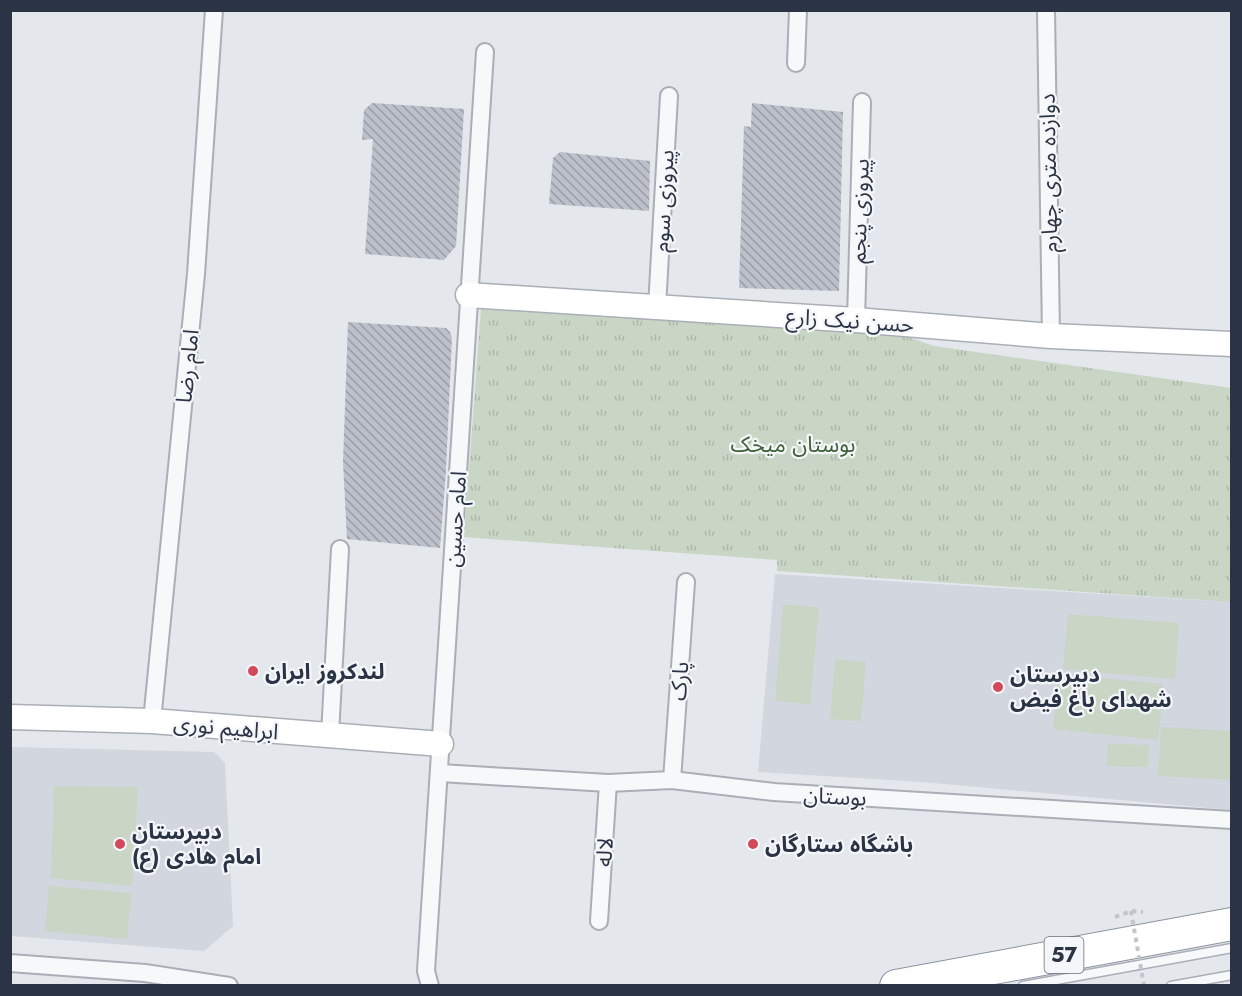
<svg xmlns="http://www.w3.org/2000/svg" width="1242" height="996" font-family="Jost,'Noto Sans Arabic',sans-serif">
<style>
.built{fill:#d2d6de}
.grass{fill:url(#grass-tufts)}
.garden{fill:#c9d6c5}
.building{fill:url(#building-back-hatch)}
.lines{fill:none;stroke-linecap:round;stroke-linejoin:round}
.lane-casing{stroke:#a9aeb7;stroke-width:11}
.street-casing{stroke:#a9aeb7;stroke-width:20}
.secondary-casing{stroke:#a9aeb7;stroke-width:27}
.highway-casing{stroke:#8b94a3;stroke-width:34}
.path{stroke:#c2c5cb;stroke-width:4;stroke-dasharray:4.5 4.5;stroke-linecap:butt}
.lane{stroke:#f7f8fa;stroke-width:8}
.street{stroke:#f7f8fa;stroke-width:16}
.secondary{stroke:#fff;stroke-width:24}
.highway{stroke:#fff;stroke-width:32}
.path-bridge{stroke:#c2c5cb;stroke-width:4;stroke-dasharray:4.5 4.5;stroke-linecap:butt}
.poi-dot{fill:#d1495b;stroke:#f4f6f9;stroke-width:2}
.labels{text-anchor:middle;stroke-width:4.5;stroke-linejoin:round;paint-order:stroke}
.shield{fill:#f4f6f9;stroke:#676e7b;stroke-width:1.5}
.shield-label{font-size:21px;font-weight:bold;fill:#2b3445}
.street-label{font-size:22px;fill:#2b3445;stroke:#f4f6f9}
.park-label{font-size:22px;fill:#3f6138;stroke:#f4f6f9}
.poi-label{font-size:22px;font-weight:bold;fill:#2b3445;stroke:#f4f6f9;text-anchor:start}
</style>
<defs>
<pattern id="grass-tufts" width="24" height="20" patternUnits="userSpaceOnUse" patternTransform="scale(1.5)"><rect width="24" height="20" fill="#c9d6c5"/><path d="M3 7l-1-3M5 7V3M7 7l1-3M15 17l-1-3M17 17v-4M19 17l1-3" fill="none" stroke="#adb8ab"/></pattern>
<pattern id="building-back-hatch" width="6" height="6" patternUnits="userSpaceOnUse" patternTransform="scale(1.5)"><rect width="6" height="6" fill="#bbc0ca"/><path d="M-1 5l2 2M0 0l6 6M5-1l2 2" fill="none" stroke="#989da6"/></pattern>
</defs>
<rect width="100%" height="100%" fill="#e4e7ec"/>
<g class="built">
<path d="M775,574L1231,602V810L923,782L758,772Z"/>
<path d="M11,747L214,752L225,763L233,926L204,951L11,936Z"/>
</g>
<path class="grass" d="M481,308L899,334L934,346L1231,388V602L777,571V560L464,537Z"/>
<g class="garden">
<path d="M783,604L819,607L810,704L775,701Z"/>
<path d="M1068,614L1179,623L1175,679L1063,669Z"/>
<path d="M835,659L866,662L861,721L830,719Z"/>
<path d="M1058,674L1163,684L1158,740L1053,729Z"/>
<path d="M1161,727L1231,731V780L1158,776Z"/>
<path d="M1108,744L1149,745L1148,767L1107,766Z"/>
<path d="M54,786L138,787L132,886L51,878Z"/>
<path d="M49,886L131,893L127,939L45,931Z"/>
</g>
<g class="building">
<path d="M372,103L464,109L456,246L444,260L365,254L373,139L362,140L364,110Z"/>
<path d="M752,103L843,112L839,291L739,288L744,126L751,127Z"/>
<path d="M560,152L650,161L649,211L549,204L553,158Z"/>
<path d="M348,322L446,328L450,332L452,338L446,470L440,548L347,539L343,462Z"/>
</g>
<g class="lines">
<g class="lane-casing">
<g id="lane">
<path d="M1023,986L1232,948"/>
<path d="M1171,986L1232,975"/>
</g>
</g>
<g class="street-casing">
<g id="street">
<path d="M1046,10L1051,336"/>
<path d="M796,63L798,10"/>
<path d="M657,307L669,96"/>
<path d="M856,320L862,102"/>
<path d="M152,721L196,274L214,10"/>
<path d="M330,735L340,549"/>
<path d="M440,773L608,783L672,780L774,792L1232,820"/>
<path d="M672,780L686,582"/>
<path d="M599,921L608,783"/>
<path d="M10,963L145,973L229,986"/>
<path d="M430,986L426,971L485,52"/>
</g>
</g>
<g class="secondary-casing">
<g id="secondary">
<path d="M468,295L856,320L1051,336L1232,344"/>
<path d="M10,717L152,721L441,744"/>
</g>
</g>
<g class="highway-casing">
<path id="highway" d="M896,986L1232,924"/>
</g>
<path class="path" d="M1115,917L1131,911L1143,912"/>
<use href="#lane" class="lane"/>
<use href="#street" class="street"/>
<use href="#secondary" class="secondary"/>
<use href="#highway" class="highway"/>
<path class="path-bridge" d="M1131,911L1144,986"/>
</g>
<g class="poi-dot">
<circle cx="253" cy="671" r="6"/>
<circle cx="998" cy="687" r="6"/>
<circle cx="120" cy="844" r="6"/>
<circle cx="753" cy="844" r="6"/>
</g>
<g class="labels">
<rect class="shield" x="1044.5" y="937" width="39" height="36" rx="4.5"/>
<g class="shield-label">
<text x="1064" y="962">57</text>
</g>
<g class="street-label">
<text transform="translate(1048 173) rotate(-91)" y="8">دوازده متری چهارم</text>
<text transform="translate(663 201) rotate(-87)" y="8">پیروزی سوم</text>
<text transform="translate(859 211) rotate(-88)" y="8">پیروزی پنجم</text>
<text transform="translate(850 320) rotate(4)" y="8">حسن نیک زارع</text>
<text transform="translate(187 366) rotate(-84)" y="8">امام رضا</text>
<text transform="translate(455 519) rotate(-86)" y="8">امام حسین</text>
<text transform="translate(679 681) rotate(-86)" y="8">پارک</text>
<text transform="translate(226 727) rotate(5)" y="8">ابراهیم نوری</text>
<text transform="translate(835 796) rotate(3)" y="8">بوستان</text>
<text transform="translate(604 852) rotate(-86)" y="8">لاله</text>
</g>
<g class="park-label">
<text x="793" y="452">بوستان میخک</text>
</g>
<g class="poi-label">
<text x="265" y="679">لندکروز ایران</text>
<text x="1010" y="682">دبیرستان<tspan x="1010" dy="25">شهدای باغ فیض</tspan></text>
<text x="132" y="839">دبیرستان<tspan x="132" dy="25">امام هادی (ع)</tspan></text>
<text x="765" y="852">باشگاه ستارگان</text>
</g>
</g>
<rect width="1242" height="996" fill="none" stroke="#2b3445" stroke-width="24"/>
</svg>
